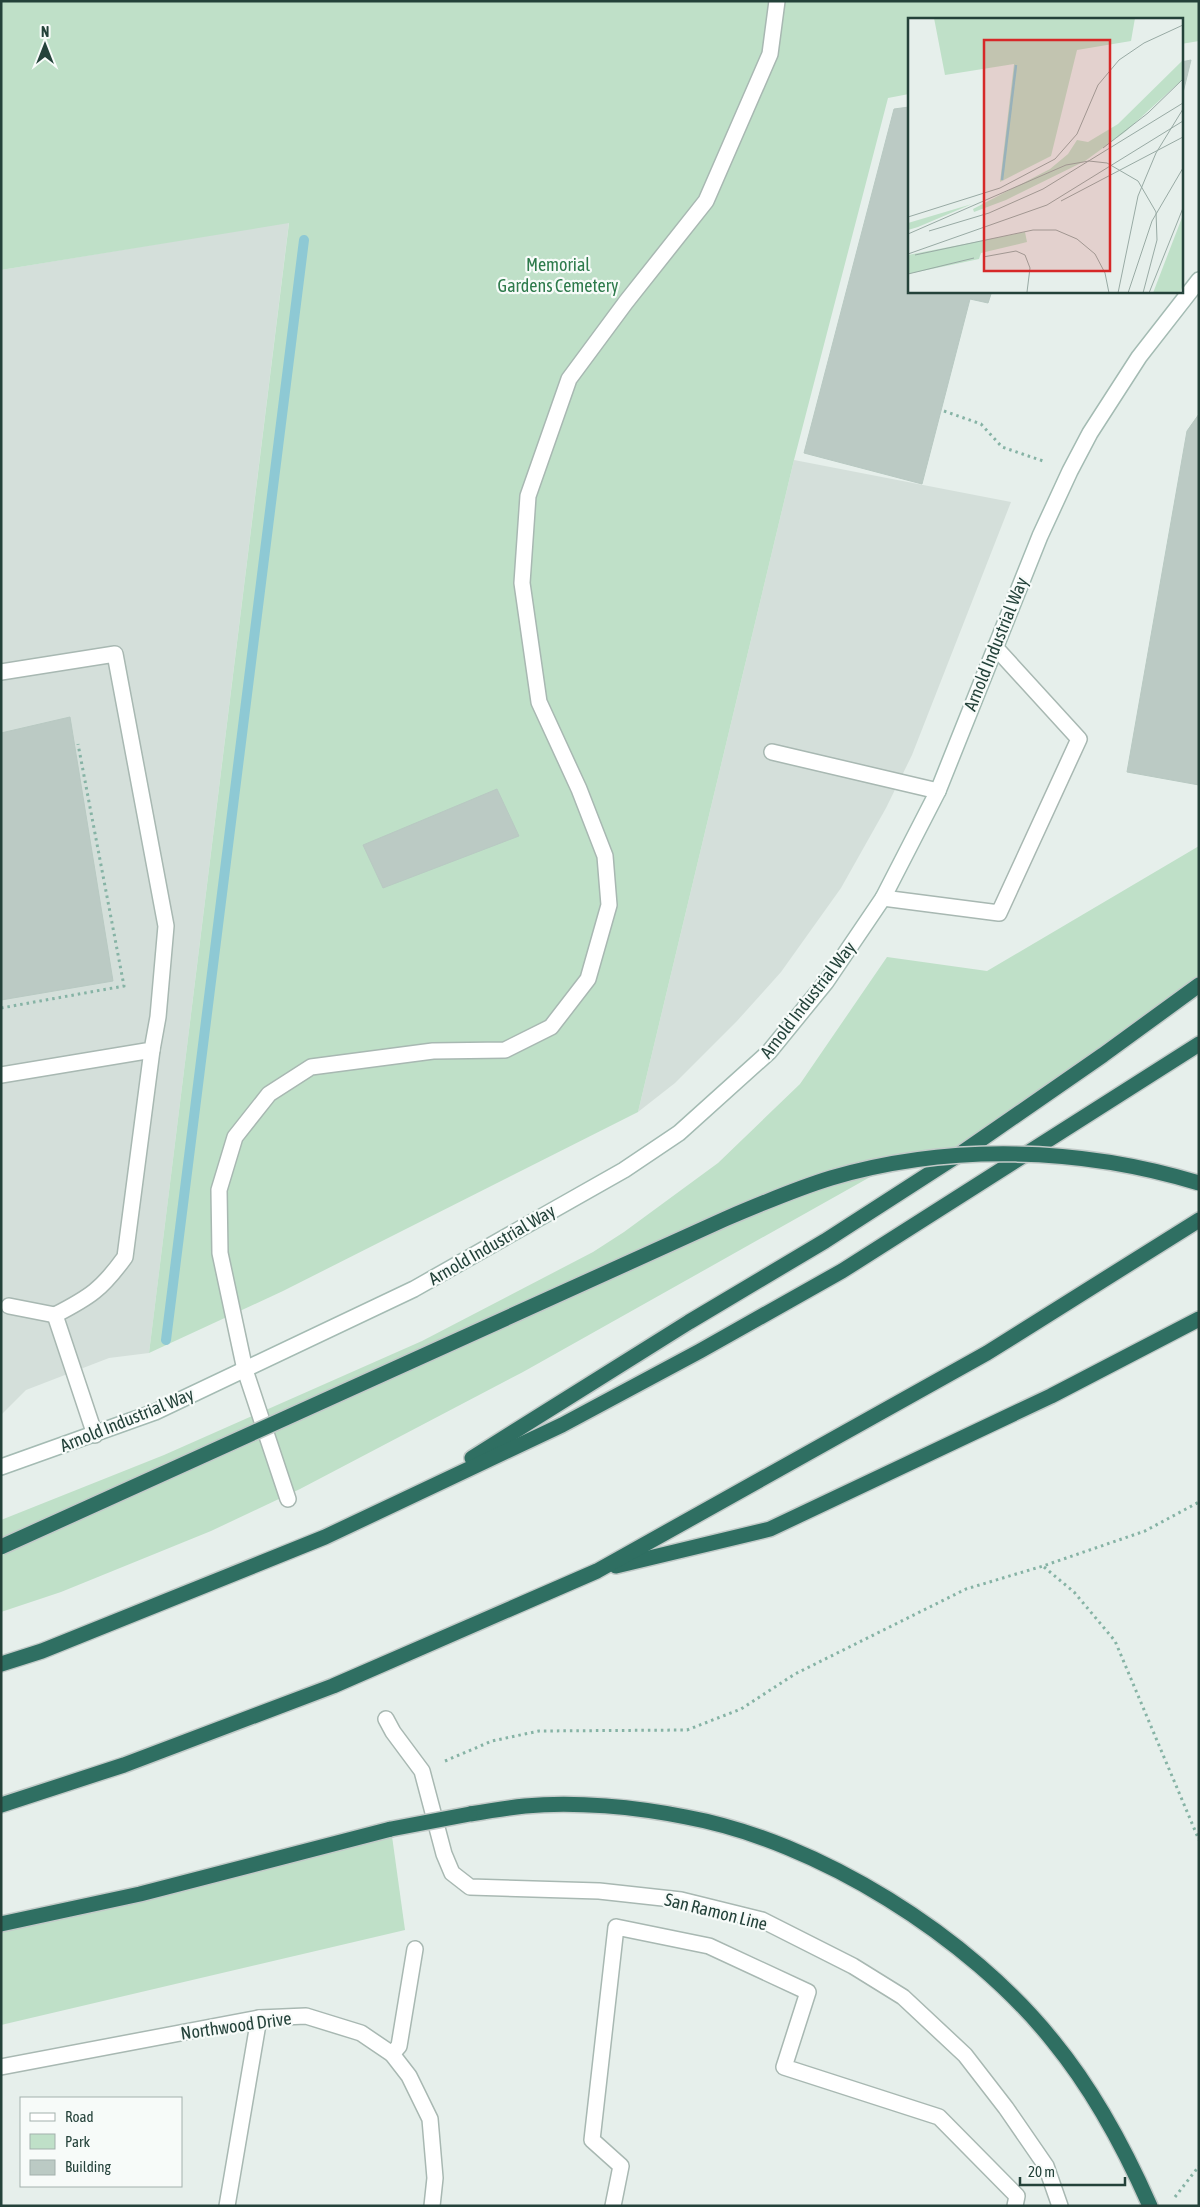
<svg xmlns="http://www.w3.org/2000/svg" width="1200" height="2207" font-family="'Asap Condensed',sans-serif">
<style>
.built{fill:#d4dfda}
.green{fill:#bfe0c8}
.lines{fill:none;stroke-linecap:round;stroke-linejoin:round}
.stream{stroke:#8ec9d4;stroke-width:10}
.building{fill:#bbcac4;stroke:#b8c9c2}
.lane-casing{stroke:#a8b8b2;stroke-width:18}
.street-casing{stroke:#a8b8b2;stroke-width:18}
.secondary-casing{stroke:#a4bbb3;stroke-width:18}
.highway-casing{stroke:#c2cac8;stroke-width:18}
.path{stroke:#86b3a5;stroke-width:3;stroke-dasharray:2.5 4;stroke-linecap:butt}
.lane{stroke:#fff;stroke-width:15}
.street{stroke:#fff;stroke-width:15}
.secondary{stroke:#fff;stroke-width:15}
.highway{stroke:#2f6f62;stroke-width:15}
.highway-bridge-casing{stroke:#c2cac8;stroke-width:18;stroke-linecap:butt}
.highway-bridge{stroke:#2f6f62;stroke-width:15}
.labels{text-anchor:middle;stroke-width:4.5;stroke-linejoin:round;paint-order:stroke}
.park-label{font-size:18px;fill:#2d7a4b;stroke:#f7fbf9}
.street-label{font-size:18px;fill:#24423a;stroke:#f7fbf9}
.inset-river{fill:none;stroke:#8ec9d4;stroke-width:2.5}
.inset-road{fill:none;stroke:#98aaa4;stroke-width:1}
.view{fill:#d62828;fill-opacity:0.15;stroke:#d62828;stroke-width:2.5}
.inset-edge{fill:none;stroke:#24423a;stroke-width:2.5}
</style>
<rect width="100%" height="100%" fill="#e6efeb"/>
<g class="built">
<path d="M289,222L149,1353L109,1358L26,1390L1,1415V270Z"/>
<path d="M794,460L1011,502L912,755L886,808L841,888L781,972L737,1021L675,1083L638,1112Z"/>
</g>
<g class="green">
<path d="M1,1H1199V41L1181,44V19H909V94L888,98L794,460L638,1112L283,1291L149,1353L289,223L1,270Z"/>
<path d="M1199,846V985L963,1152L879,1172L523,1372L300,1489L211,1531L61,1592L1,1612V1520L164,1455L422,1341L593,1252L624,1232L718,1163L800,1084L887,957L987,971Z"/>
<path d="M391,1829L405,1930L1,2025V1924Z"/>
</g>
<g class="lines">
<path class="stream" d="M166,1340L304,240"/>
</g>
<g class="building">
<path d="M1191,60L1181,101V62Z"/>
<path d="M909,107V291H992L988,303L970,299L922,484L804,453L894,109Z"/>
<path d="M1199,414V785L1127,772L1187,431Z"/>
<path d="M70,717L113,981L1,1000V733Z"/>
<path d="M497,789L519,836L383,888L363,845Z"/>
</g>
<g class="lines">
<g class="lane-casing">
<g id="lane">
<path d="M1,672L115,654L166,926L158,1017L152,1050L1,1075"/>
<path d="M772,752L938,791"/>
<path d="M883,898L999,913L1079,739L995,647"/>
<path d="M9,1306L55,1315"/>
<path d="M95,1435L55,1315C90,1297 102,1289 125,1257L152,1050"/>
<path d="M288,1499L245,1370L220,1253L219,1190L235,1137L269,1094L311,1067L433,1051L505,1050L551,1027L588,979L609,905L605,856L579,789L539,702L522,583L528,496L569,379L626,302L706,201L770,54L777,1"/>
<path d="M386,1719L393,1732L422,1771L444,1854L452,1873L470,1887L599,1891L681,1900L762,1920L853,1966L903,1997L965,2055L1006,2108L1046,2166L1060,2206"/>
<path d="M392,2054L399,2046L415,1949"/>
<path d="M227,2206L259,2018"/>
<path d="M613,2206L621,2166L592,2140L616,1927L709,1946L808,1992L784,2067L939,2117L1017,2196L1015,2206"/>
</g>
</g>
<g class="street-casing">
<path id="street" d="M1,2067L259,2018L306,2016L361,2033L392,2054L409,2076L430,2119L435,2178L432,2206"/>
</g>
<g class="secondary-casing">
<path id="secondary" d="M1,1467L155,1412L414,1289L624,1170L679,1133L769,1052L826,982L883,898L938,791L1040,536L1070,471L1090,433L1139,357L1199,280"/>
</g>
<g class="highway-casing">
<g id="highway">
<path d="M472,1458L689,1322L825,1241L963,1152L1103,1055L1199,985"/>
<path d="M616,1566L770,1529L1051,1396L1199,1319"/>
<path d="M1,1664L42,1651L325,1537L562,1425L700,1351L842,1271L1199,1044"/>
<path d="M1,1805L124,1765L333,1686L597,1571L987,1353L1199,1220"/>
<path d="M470,1814C488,1811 506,1808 525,1806C575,1801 636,1807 686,1817C818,1841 970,1937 1053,2041C1094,2091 1124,2147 1150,2206"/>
<path d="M1,1924L140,1894L391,1829"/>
</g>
</g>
<g class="path">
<path d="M944,411L981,424L1002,447L1046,462"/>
<path d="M1,1008L124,986L78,744"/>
<path d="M1044,1567L1074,1592L1115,1641L1199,1840"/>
<path d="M445,1761L492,1741L539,1731L687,1730L741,1709L795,1674L966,1589L1043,1566L1145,1531L1199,1502"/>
<path d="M1175,2197L1199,2166"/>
</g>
<use href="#lane" class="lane"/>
<use href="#street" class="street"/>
<use href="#secondary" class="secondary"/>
<use href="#highway" class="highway"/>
<g class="highway-bridge-casing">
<g id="highway-bridge">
<path d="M1,1547L725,1219C760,1204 795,1189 831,1178C950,1143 1081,1147 1199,1183"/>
<path d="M391,1829L470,1814"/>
</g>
</g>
<use href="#highway-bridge" class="highway-bridge"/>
</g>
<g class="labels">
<g class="park-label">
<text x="558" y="271">Memorial<tspan x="558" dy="21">Gardens Cemetery</tspan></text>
</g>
<g class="street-label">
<text transform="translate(996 644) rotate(-68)" y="6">Arnold Industrial Way</text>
<text transform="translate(808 1000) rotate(-52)" y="6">Arnold Industrial Way</text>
<text transform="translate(492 1245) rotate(-30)" y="6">Arnold Industrial Way</text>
<text transform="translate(127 1420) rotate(-22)" y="6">Arnold Industrial Way</text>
<text transform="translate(716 1912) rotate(14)" y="6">San Ramon Line</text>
<text transform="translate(236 2026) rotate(-8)" y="6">Northwood Drive</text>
</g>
</g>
<g transform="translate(908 18)">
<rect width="275" height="275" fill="#e6efeb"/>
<path d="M26,0H227L223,23L169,32L143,138L92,164L106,46L37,57ZM275,42V61L217,114L177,143L98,182L66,194L65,191L142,151L160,136L169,122L180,124L210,106ZM64,186L10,209L0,212V205ZM275,197V267L272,275H245ZM117,214L119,224L73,235L71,241L0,256V237Z" fill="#bfe0c8"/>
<path class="inset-river" d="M94,162L108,47"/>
<path class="inset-road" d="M195,130L240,95L275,61M153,183L275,119M0,199L92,170L147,141L169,116L190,67L211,42L236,25L275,7M21,213L81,195L135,171L275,85M0,216L158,147L181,143L199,145L230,163L248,194L249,222L235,275M0,236L139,187L275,103M7,237L125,212H148L169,221L187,236L197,255L201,275M75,239L108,233L117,237L122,250L119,274M0,256L66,240M210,275L230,178L248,135L275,91M220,275L244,203L275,150M241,275L275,190"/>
<path class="view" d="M76,22H202V253H76Z"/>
<rect width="275" height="275" class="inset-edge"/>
</g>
<rect width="1200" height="2207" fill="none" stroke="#24423a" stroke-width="5"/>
<rect x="20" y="2097" width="162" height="90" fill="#f7fbf9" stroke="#a3b1ad"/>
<rect x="30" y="2113" width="25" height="8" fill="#ffffff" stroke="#a3b1ad"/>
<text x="65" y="2122" font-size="15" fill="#24423a">Road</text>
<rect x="30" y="2134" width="25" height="15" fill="#bfe0c8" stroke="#a3b1ad"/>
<text x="65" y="2147" font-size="15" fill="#24423a">Park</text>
<rect x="30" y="2160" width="25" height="15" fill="#bbcac4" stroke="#a3b1ad"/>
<text x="65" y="2172" font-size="15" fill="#24423a">Building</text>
<g transform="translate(45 45)" stroke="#f7fbf9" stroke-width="4" paint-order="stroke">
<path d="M0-4L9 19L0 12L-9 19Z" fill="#24423a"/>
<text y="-8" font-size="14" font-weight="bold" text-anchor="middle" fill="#24423a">N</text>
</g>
<path d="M1020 2177v8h105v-8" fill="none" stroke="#24423a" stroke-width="2.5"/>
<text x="1028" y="2177" font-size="15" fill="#24423a" stroke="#f7fbf9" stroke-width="4" paint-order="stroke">20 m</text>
</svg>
